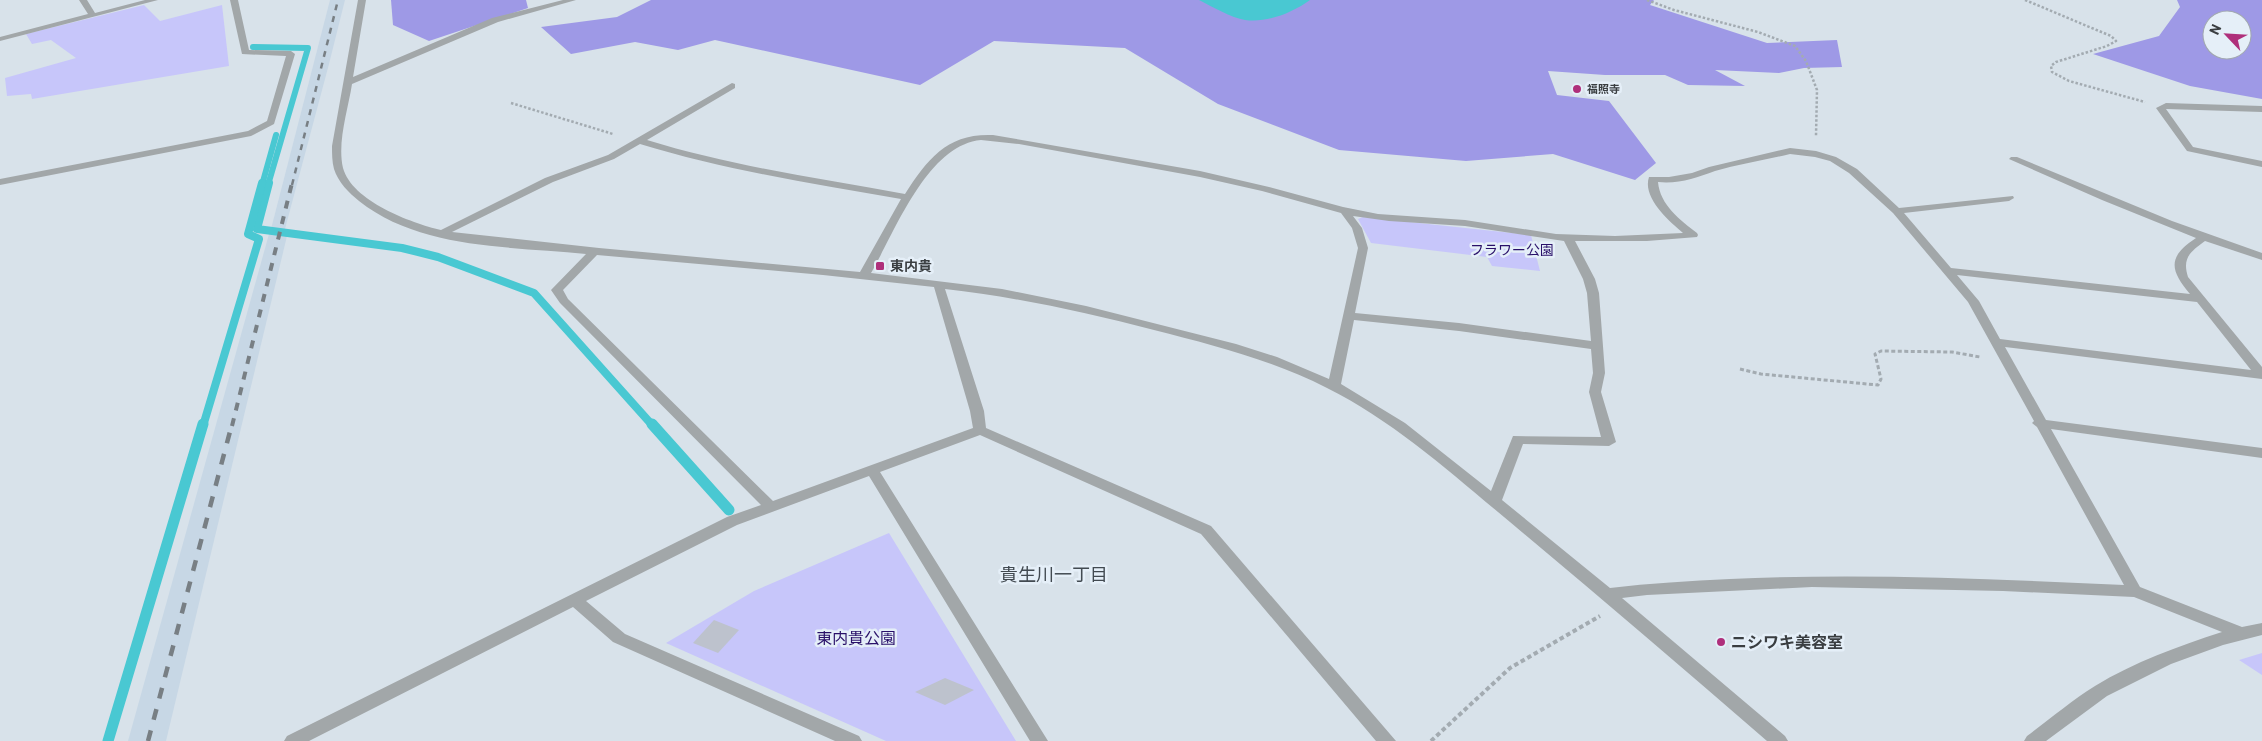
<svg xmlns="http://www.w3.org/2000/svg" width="2262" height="741" font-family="Barlow,'Noto Sans JP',sans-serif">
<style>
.built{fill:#c7d7e5}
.green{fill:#c7c6fa}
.forest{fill:#9e99e6;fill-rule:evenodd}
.water{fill:#49c8d2}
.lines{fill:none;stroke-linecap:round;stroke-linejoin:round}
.stream-far2{stroke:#49c8d2;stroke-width:6}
.stream-far1{stroke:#49c8d2;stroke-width:8}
.stream{stroke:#49c8d2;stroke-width:11}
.building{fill:#bdc2cd}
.path-far2{stroke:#a3abb1;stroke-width:2.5;stroke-dasharray:2.5 2;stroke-linecap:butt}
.path-far1{stroke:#a3abb1;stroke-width:3;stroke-dasharray:4 2.5;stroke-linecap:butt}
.path{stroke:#a3abb1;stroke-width:4;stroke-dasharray:4.5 3;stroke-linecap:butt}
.minor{fill:#a2a7a9;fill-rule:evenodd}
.rail-far2{stroke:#787f84;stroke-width:2.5;stroke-dasharray:6 6;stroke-linecap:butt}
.rail-far1{stroke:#787f84;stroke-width:4;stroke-dasharray:8 8;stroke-linecap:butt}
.rail{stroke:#787f84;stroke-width:4.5;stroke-dasharray:11 11;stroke-linecap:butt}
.poi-dot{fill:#af2f7b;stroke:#e5eff8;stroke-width:2}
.labels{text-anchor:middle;stroke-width:5;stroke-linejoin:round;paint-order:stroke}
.far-poi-label{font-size:11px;font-weight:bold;fill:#3a3e41;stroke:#e5eff8;text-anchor:start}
.park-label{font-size:14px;fill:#291069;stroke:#e5eff8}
.poi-label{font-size:14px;font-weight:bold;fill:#3a3e41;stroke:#e5eff8;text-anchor:start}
.near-park-label{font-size:16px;fill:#291069;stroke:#e5eff8}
.near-poi-label{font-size:16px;font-weight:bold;fill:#3a3e41;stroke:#e5eff8;text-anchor:start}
.near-neighbourhood-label{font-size:18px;fill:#424a51;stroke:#e5eff8}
</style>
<rect width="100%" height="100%" fill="#d8e2ea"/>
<g class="built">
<path d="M330,0H345L329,64L285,229H271Z"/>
<path d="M269,234L287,236L166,741H128Z"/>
</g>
<g class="green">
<path d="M144,5L160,21L222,5L229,66L32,99L31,94L7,96L5,78L76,58L51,40L32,44L26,34Z"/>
<path d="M1363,217L1531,235L1540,271L1492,266L1487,257L1371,243L1358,219Z"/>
<path d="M889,533L1016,741H886L666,643L754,591Z"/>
<path d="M2262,653V675L2239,660Z"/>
</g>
<g class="forest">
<path d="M391,0H526L528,8L429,41L393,25Z"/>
<path d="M651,0H1654L1650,5L1767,43L1837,40L1842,67L1804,68L1779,73L1715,70L1745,86L1688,85L1665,75H1605L1548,71L1557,95L1609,101L1656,163L1635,180L1553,154L1466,161L1339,150L1218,104L1125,48L994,41L920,85L715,40L678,50L635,42L571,54L541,27L617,17Z"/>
<path d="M2177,0H2262V99L2190,86L2093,54L2159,36L2180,7ZM2212,20H2242V50H2212Z"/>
</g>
<path class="water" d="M1199,0H1310C1292,13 1267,23 1245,20C1232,18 1211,6 1199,0Z"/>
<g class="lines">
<g class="stream-far2">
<path d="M253,47L308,48L268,185"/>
<path d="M262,185L276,135"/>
</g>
<g class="stream-far1">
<path d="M269,183L257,229L402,248L438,257L534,293L653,426"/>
<path d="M203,426L259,239L248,234L262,183"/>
</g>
<g class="stream">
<path d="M652,424L729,510"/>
<path d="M108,741L203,424"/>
</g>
</g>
<g class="building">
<path d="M714,620L739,630L718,653L693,643Z"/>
<path d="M945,678L974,690L945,705L915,692Z"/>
</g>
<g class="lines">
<g class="path-far2">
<path d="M1647,0L1674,10L1758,32L1795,46L1806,61L1817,90L1816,136"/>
<path d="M2025,0L2111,36L2116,41L2107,46L2056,62L2051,66L2052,72L2069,81L2145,102"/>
<path d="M511,103L613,134"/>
</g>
<path class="path-far1" d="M1740,369L1761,374L1878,385L1881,379L1875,354L1881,351L1952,352L1980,357"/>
<path class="path" d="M1431,741L1510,668L1600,616"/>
<g class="minor">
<path d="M79,0H87L95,13L145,0H158L0,41V37L88,14Z"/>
<path d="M230,0H238L249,50L291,51L295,54L274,124L251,136L0,185V179L248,131L267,121L286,56L242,54Z"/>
<path d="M358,0H366L353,77L492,18L563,0H576L498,22L352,84C348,110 337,142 343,168C352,201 411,223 441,230L545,178L608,155L732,83L735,84V88L647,140C731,166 818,178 905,194C928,158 948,133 993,135L1200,171L1269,187L1343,207L1378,214L1465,220L1556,234L1615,236L1683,233C1669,221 1642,198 1649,177H1669L1692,173L1709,167L1790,148L1816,151L1836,157L1857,169L1899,208L2013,196L2014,198L2009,201L1904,213L1951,268L2190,294C2170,270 2167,257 2196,238L2102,200L2009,159L2011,157H2017L2172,221L2262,253V260L2205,241C2190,252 2182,258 2188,277L2262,367V379L2005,347L2046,420L2262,448V458L2051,429L2140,587L2242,627L2262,623V635L2223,645L2171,664L2107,696L2046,741H2024L2027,736C2050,719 2071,701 2095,686C2134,662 2179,646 2222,632L2134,597L2003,591L1812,587L1647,595L1622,598L1785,736L1788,741H1767C1682,667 1596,594 1510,522C1452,474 1395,422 1327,388C1272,360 1213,345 1154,330C1085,312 1016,297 945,289L984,411L986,428L1211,526L1396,741H1376L1201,534L980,435L880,472L1048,741H1030L869,476L737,525L586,601L625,634L859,736L862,741H835L613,642L573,607L309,741H284L287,736L727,517L761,505L560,303L551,290L586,254C511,246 421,250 359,201C349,193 338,182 334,169C332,162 332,153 332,146ZM981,140L1019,144L1200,177L1262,191L1341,213L1352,228L1358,248L1329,379L1277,357L1236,344L1086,306L1002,289L871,273C895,232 927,145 981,140ZM640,144C725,170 814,184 901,199L860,272L599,248L452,232L553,182L614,159ZM1790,154L1815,157L1830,161L1849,173L1893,213L1968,302L2034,421L2032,423L2037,427L2124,585C1993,579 1862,573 1730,579C1690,581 1650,583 1610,588L1502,500L1523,444L1609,446L1616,442L1601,392L1605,373L1599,293L1595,279L1575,241H1647L1697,237L1698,235L1697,233C1680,220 1660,205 1658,182C1679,184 1696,178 1715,171C1739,164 1765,160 1790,154ZM1353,216L1389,221L1465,226L1564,241L1583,279L1587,293L1591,341L1459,323L1355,313L1368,248L1362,228ZM597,255L823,275L934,287L970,411L973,428L773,501L568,299L563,290ZM1957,275L2197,302L2251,370L2000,339L1979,301ZM1354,320L1459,331L1591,349L1593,373L1589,392L1601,437L1513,436L1491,491L1405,423L1341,384Z"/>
<path d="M2166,103L2262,106V112L2166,109L2193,147L2262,161V167L2187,151L2156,108Z"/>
</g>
<path class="rail-far2" d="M292,185L338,0"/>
<path class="rail-far1" d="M232,426L292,183"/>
<path class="rail" d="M148,741L232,424"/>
</g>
<g class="poi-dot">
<circle cx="1577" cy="89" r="5"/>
<rect x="875" y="261" width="10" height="10" rx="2.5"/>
<circle cx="1721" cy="642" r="5"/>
</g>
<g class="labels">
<g class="far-poi-label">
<text x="1587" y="93">福照寺</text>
</g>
<g class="park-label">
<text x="1512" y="255">フラワー公園</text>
</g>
<g class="poi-label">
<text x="890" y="271">東内貴</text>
</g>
<g class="near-park-label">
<text x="856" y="644">東内貴公園</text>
</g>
<g class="near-poi-label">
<text x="1731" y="648">ニシワキ美容室</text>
</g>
<g class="near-neighbourhood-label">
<text x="1054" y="581">貴生川一丁目</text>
</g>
</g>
<g transform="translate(2227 35) rotate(295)"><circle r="24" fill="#e5eff8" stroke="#a1a8af"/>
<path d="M0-4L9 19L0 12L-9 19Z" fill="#af2f7b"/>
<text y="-8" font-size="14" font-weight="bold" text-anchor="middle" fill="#3a3e41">N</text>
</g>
</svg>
